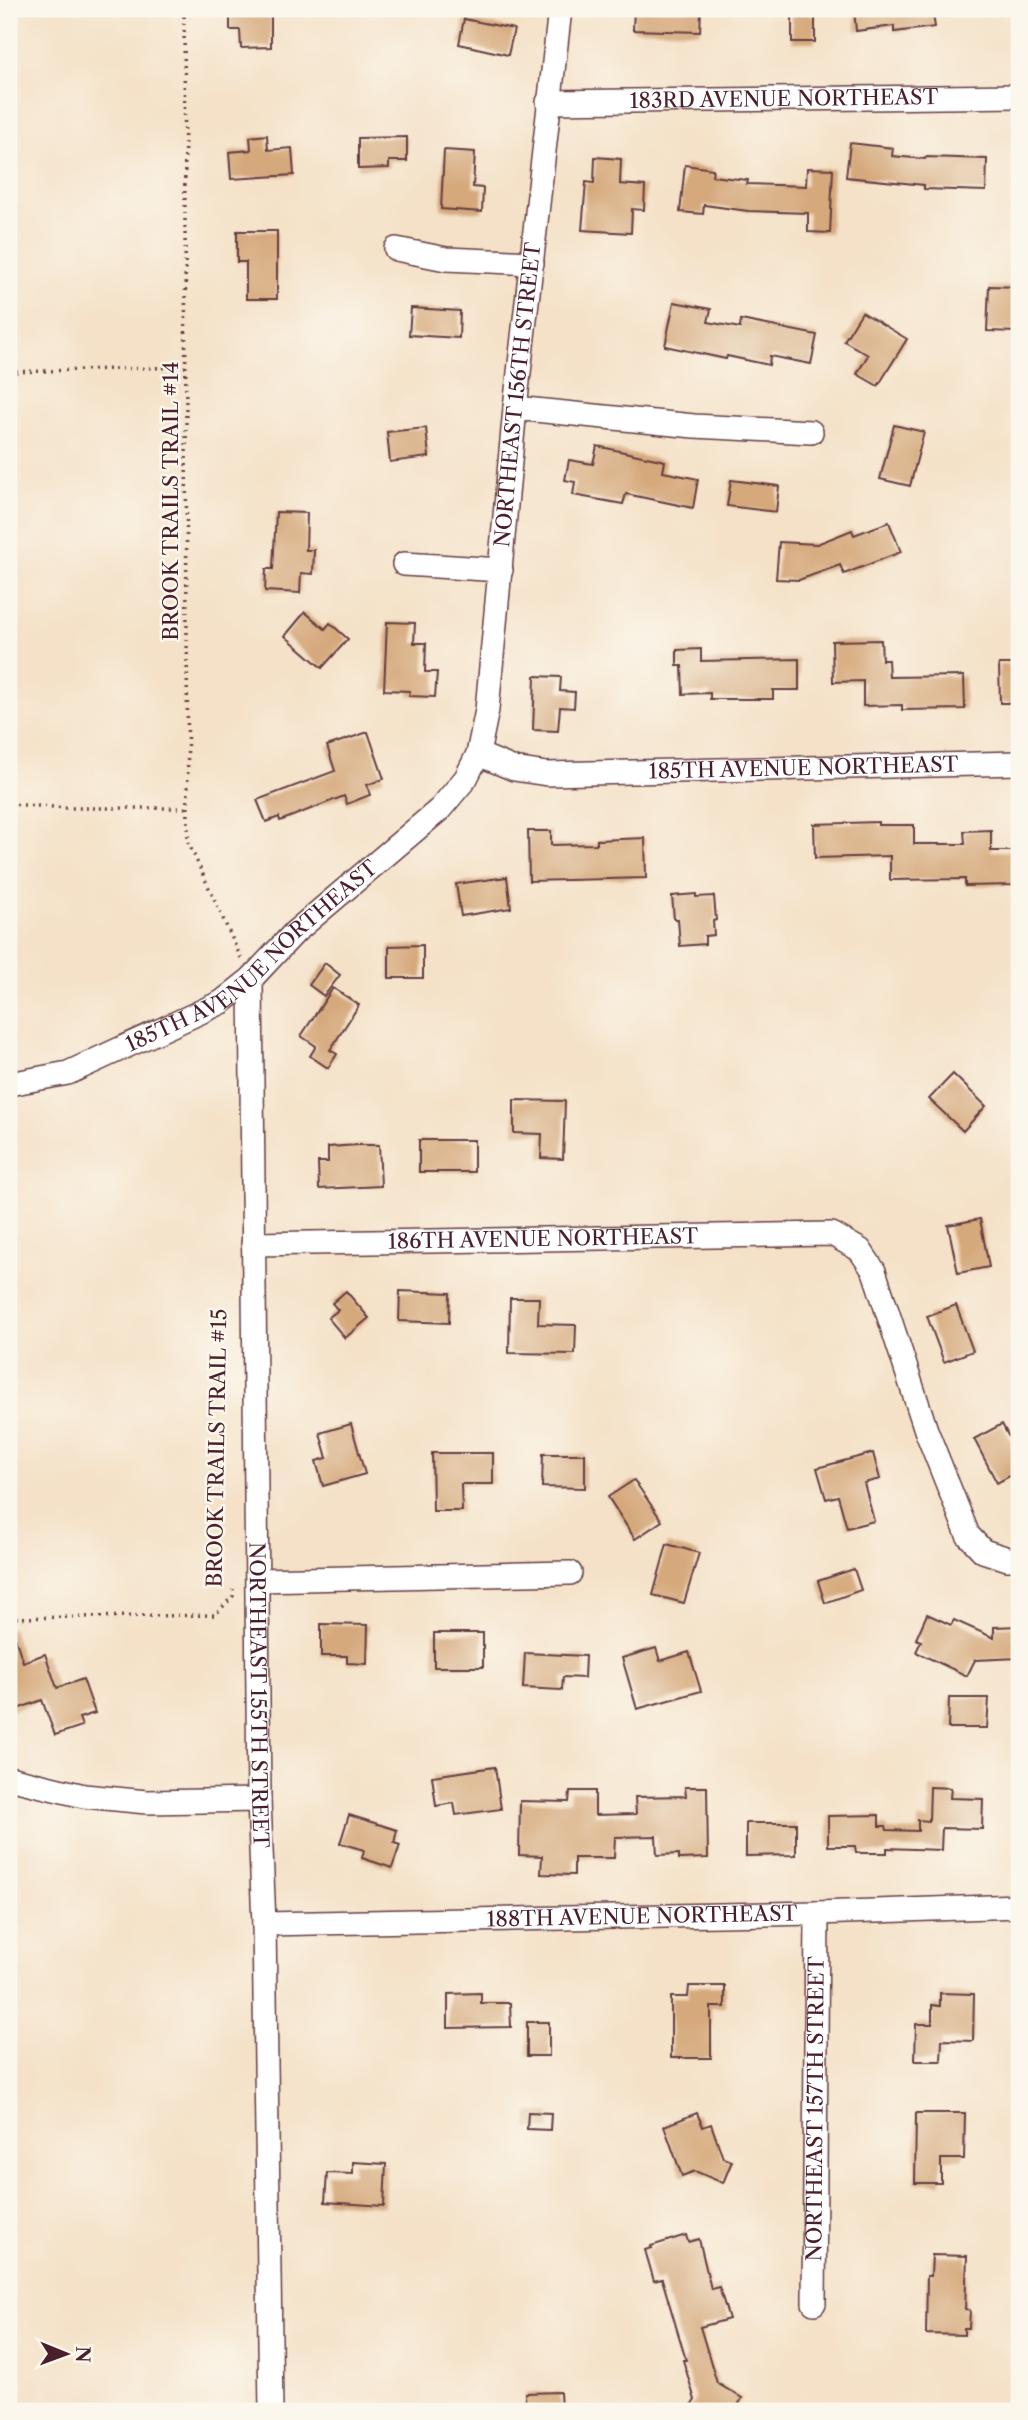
<svg xmlns="http://www.w3.org/2000/svg" width="1028" height="2420" font-family="'Libre Caslon Text',serif">
<style>
.building{fill:#d5a97c}
.lines{fill:none;stroke-linecap:round;stroke-linejoin:round}
.street-casing{stroke:#643c42;stroke-width:26}
.path{stroke:#643c42;stroke-width:3.5;stroke-dasharray:2 5;stroke-linecap:butt}
.street{stroke:#fff;stroke-width:23}
.labels{text-anchor:middle;stroke-width:5;stroke-linejoin:round;paint-order:stroke}
.street-label{font-size:21px;fill:#4a1f2b;stroke:#fbf7ec}
</style>
<rect width="100%" height="100%" fill="#fbf7ec"/>
<filter id="ink" filterUnits="userSpaceOnUse"><feTurbulence type="fractalNoise" baseFrequency=".0143" numOctaves="2"/><feDisplacementMap in="SourceGraphic" scale="14" xChannelSelector="R" yChannelSelector="G"/><feConvolveMatrix kernelMatrix="1 2 1 2 8 2 1 2 1" color-interpolation-filters="sRGB"/></filter>
<filter id="wash" filterUnits="userSpaceOnUse"><feTurbulence type="fractalNoise" baseFrequency=".00686" numOctaves="4" result="noise"/><feDisplacementMap in="SourceGraphic" scale="28" xChannelSelector="R" yChannelSelector="G"/><feGaussianBlur stdDeviation="1.57" result="paint"/><feColorMatrix in="noise" values="0 0 0 0 0 0 0 0 0 0 0 0 0 0 0 0 0 1.4 0 .05"/><feComposite in="paint" operator="in"/></filter>
<g filter="url(#wash)">
<rect width="100%" height="100%" fill="#f4e1c7"/>
<g id="blocks">
<g class="building">
<path d="M230,9H271V47L241,48L240,30H230Z"/>
<path d="M634,9H701L700,32L633,30Z"/>
<path d="M792,9H810V16H815V42H792Z"/>
<path d="M854,9H932L935,27L894,32V26L856,31Z"/>
<path d="M464,19L514,29L508,55L459,44Z"/>
<path d="M267,135L268,150L292,148L294,175L231,179L229,152L251,150L250,137Z"/>
<path d="M407,137V161H389V168L358,169V138Z"/>
<path d="M850,143L893,148L892,156L925,159L926,157L987,159L986,191L924,189V185L846,177Z"/>
<path d="M444,150L475,152L473,187L483,188L482,212L441,209Z"/>
<path d="M595,157L621,159L620,184L645,186L644,210L632,209L631,233L582,230L586,182L594,183Z"/>
<path d="M685,165L713,169L712,176L748,180L747,184L806,186L807,168L833,169L830,233L808,232V213L748,211L704,205L703,214L680,212Z"/>
<path d="M237,231H277V299H246V262H237Z"/>
<path d="M989,286L1019,287L1017,332L987,331Z"/>
<path d="M674,302L711,309L708,322L740,328L741,320L817,335L811,364L770,356L769,365L727,356L726,359L665,346Z"/>
<path d="M411,308L460,311L459,338L409,335Z"/>
<path d="M862,312L907,339L878,386L857,374L868,355L844,341Z"/>
<path d="M894,425L924,432L910,486L880,479Z"/>
<path d="M426,428L429,457L390,462L387,432Z"/>
<path d="M597,446L665,461L663,472L698,479L693,508L626,494L623,504L573,495L575,482L565,480L569,460L593,464Z"/>
<path d="M731,480L779,486L776,512L727,506Z"/>
<path d="M276,512L307,513L306,550H314L313,574L301,573L300,593L265,591L266,569H273Z"/>
<path d="M889,522L901,552L844,574L840,565L799,580L776,579L779,542L817,544L852,530L854,535Z"/>
<path d="M305,612L325,629L330,623L348,639L322,668L285,636Z"/>
<path d="M387,622L415,623L414,643H426L425,672H437L435,697L409,696L410,691L384,690Z"/>
<path d="M881,640L882,660H888L889,677L964,676L965,709L902,710V705L863,706V681L833,682L832,641Z"/>
<path d="M701,649V661L799,659V690H773V699H710V693L683,694L682,666H677V650Z"/>
<path d="M999,664H1019V703H1000Z"/>
<path d="M535,676L561,677L560,691L575,692L574,708L560,707L558,731L533,730Z"/>
<path d="M368,732L384,779L367,785L370,795L347,804L344,796L280,821L279,817L266,822L257,800L335,771L327,746Z"/>
<path d="M878,822V825H914V844H965L964,831L991,830V851H1014V885L965,886V879L890,880V856L815,858L814,824Z"/>
<path d="M528,831H551V845L597,844V840L645,838L646,878L529,881Z"/>
<path d="M507,877L511,908L461,916L456,884Z"/>
<path d="M696,894V897L714,896L716,920L713,921L714,935L705,936V944L680,946L678,919H674L672,896Z"/>
<path d="M423,945V978H389V946Z"/>
<path d="M325,963L340,975L324,996L309,985Z"/>
<path d="M333,988L359,1005L330,1050L337,1054L328,1068L310,1056L316,1046L301,1036Z"/>
<path d="M953,1074L986,1106L963,1131L929,1099Z"/>
<path d="M514,1100L565,1101L563,1159L541,1158L542,1134L514,1133Z"/>
<rect x="419" y="1140" width="55" height="32"/>
<path d="M359,1145H379L381,1186L319,1189L318,1162H328V1147Z"/>
<path d="M980,1219L989,1267L958,1273L948,1225Z"/>
<path d="M346,1291L369,1318L345,1338L328,1318L338,1310L332,1303Z"/>
<path d="M400,1291L450,1293L449,1323L399,1321Z"/>
<path d="M510,1298H539L538,1324L576,1325L575,1354L509,1353Z"/>
<path d="M956,1305L973,1351L944,1362L927,1316Z"/>
<path d="M351,1424L365,1474L323,1486L316,1461L327,1458L320,1433Z"/>
<path d="M1002,1424L1019,1456V1471L997,1483L974,1439Z"/>
<path d="M432,1453H493V1484H461L462,1511H433Z"/>
<path d="M873,1453L880,1479L864,1483L874,1521L847,1528L838,1496L826,1499L817,1468Z"/>
<path d="M543,1454H585V1488L542,1487Z"/>
<path d="M634,1480L662,1521L635,1539L608,1497Z"/>
<path d="M667,1544L699,1553L684,1603L653,1595Z"/>
<path d="M854,1569L861,1590L825,1603L818,1581Z"/>
<path d="M927,1614L951,1625L954,1620L994,1638V1627L1019,1626V1658L975,1660L967,1676L916,1652L921,1641L916,1639Z"/>
<path d="M321,1624L368,1625L367,1664L347,1663V1656H321Z"/>
<path d="M12,1628L23,1662L45,1654L57,1688L83,1679L95,1713L79,1718L82,1726L55,1735L42,1700L9,1712V1629Z"/>
<rect x="434" y="1633" width="49" height="34"/>
<path d="M656,1648L660,1661L689,1652L701,1691L637,1709L622,1658Z"/>
<path d="M525,1653L585,1656L584,1678L563,1677L562,1690L523,1688Z"/>
<path d="M949,1698H989L987,1728H948Z"/>
<path d="M495,1767L501,1809L456,1815L454,1803L436,1806L432,1776Z"/>
<path d="M685,1787H707L708,1858L679,1859V1854L657,1855L656,1836L615,1837L614,1858H574V1875L541,1874L542,1856L519,1855L520,1801L569,1802L570,1791H595V1815L636,1814L635,1797L686,1796Z"/>
<path d="M930,1787L951,1788L950,1798L983,1799L982,1829L942,1828L941,1850L887,1848V1853H856L855,1846H828V1816L879,1815V1826H886L887,1830L918,1831V1820L929,1821Z"/>
<path d="M349,1815L397,1830L394,1843L400,1845L392,1868L362,1858L364,1850L340,1843Z"/>
<path d="M746,1823H796V1855L746,1856Z"/>
<path d="M689,1986H725V2007H711V2058H671V1997H688Z"/>
<path d="M481,1993V2003H510L511,2027L448,2028V1994Z"/>
<path d="M940,1993L974,1994L973,2041L942,2040L941,2061H915L916,2024H932V2005L940,2006Z"/>
<rect x="527" y="2022" width="22" height="34"/>
<path d="M528,2112L551,2113L550,2130L527,2129Z"/>
<path d="M697,2113L703,2127L711,2124L723,2158L732,2161L723,2183L695,2171L682,2176L664,2126Z"/>
<path d="M916,2113H965L964,2159H941V2183H915Z"/>
<path d="M353,2162L386,2164L384,2206L325,2202L327,2173L353,2174Z"/>
<path d="M686,2235L688,2242L699,2239L711,2289L719,2287L729,2319L700,2327L717,2383L742,2398L735,2411H688L695,2400L683,2360H686L662,2279L654,2281L645,2250L652,2248L651,2246Z"/>
<path d="M932,2255L967,2256L965,2310L970,2311L969,2328H964V2335L926,2334L927,2276H931Z"/>
<path d="M560,2392L561,2411H526L525,2393Z"/>
</g>
</g>
</g>
<g filter="url(#ink)">
<use href="#blocks" fill-opacity="0" stroke="#643c42" stroke-width="2"/>
<g class="lines">
<g class="street-casing">
<g id="street">
<path id="s1" d="M548,102L1019,96"/>
<path d="M396,249L446,259L532,263"/>
<path d="M515,408L694,426L811,432"/>
<path d="M404,564L501,570"/>
<path id="s2" d="M478,754L514,769L547,774L1019,763"/>
<path id="s3" d="M251,979L259,1800L264,1924L271,2411"/>
<path id="s4" d="M9,1084L68,1073L222,1002L251,979L295,932L440,809L466,778L478,754L487,710L515,408L560,9"/>
<path id="s5" d="M253,1244L832,1234L860,1250L874,1271L926,1430L968,1535L983,1551L1008,1559H1019"/>
<path d="M258,1580L570,1573"/>
<path d="M9,1778L84,1796L147,1802L259,1800"/>
<path id="s6" d="M264,1924L817,1913L1019,1906"/>
<path id="s7" d="M814,2303L817,1913"/>
</g>
</g>
<g class="path">
<path d="M184,9L188,842L241,958"/>
<path d="M9,372L185,367"/>
<path d="M9,804L68,808H188"/>
<path d="M9,1618L215,1615L233,1596V1589"/>
</g>
<use href="#street" class="street"/>
</g>
</g>
<g class="labels">
<g class="street-label">
<text dy="7" stroke="none"><textPath href="#s1" startOffset="236">183RD AVENUE NORTHEAST</textPath></text>
<text dy="7" stroke="none"><textPath href="#s4" startOffset="950">NORTHEAST 156TH STREET</textPath></text>
<text transform="translate(171 501) rotate(-90)" y="7">BROOK TRAILS TRAIL #14</text>
<text dy="7" stroke="none"><textPath href="#s2" startOffset="329">185TH AVENUE NORTHEAST</textPath></text>
<text dy="7" stroke="none"><textPath href="#s4" startOffset="280">185TH AVENUE NORTHEAST</textPath></text>
<text dy="7" stroke="none"><textPath href="#s5" startOffset="290">186TH AVENUE NORTHEAST</textPath></text>
<text transform="translate(217 1448) rotate(-89)" y="7">BROOK TRAILS TRAIL #15</text>
<text dy="7" stroke="none"><textPath href="#s3" startOffset="716">NORTHEAST 155TH STREET</textPath></text>
<text dy="7" stroke="none"><textPath href="#s6" startOffset="378">188TH AVENUE NORTHEAST</textPath></text>
<text dy="7" stroke="none"><textPath href="#s7" startOffset="194">NORTHEAST 157TH STREET</textPath></text>
</g>
</g>
<rect width="1028" height="2420" fill="none" stroke="#fbf7ec" stroke-width="35"/>
<g transform="translate(66 2354) rotate(91)" stroke="#fbf7ec" stroke-width="5" paint-order="stroke">
<path d="M0-5L12 26L0 18L-12 26Z" fill="#4a1f2b"/>
<text y="-10" font-size="19" font-weight="bold" text-anchor="middle" fill="#4a1f2b">N</text>
</g>
</svg>
